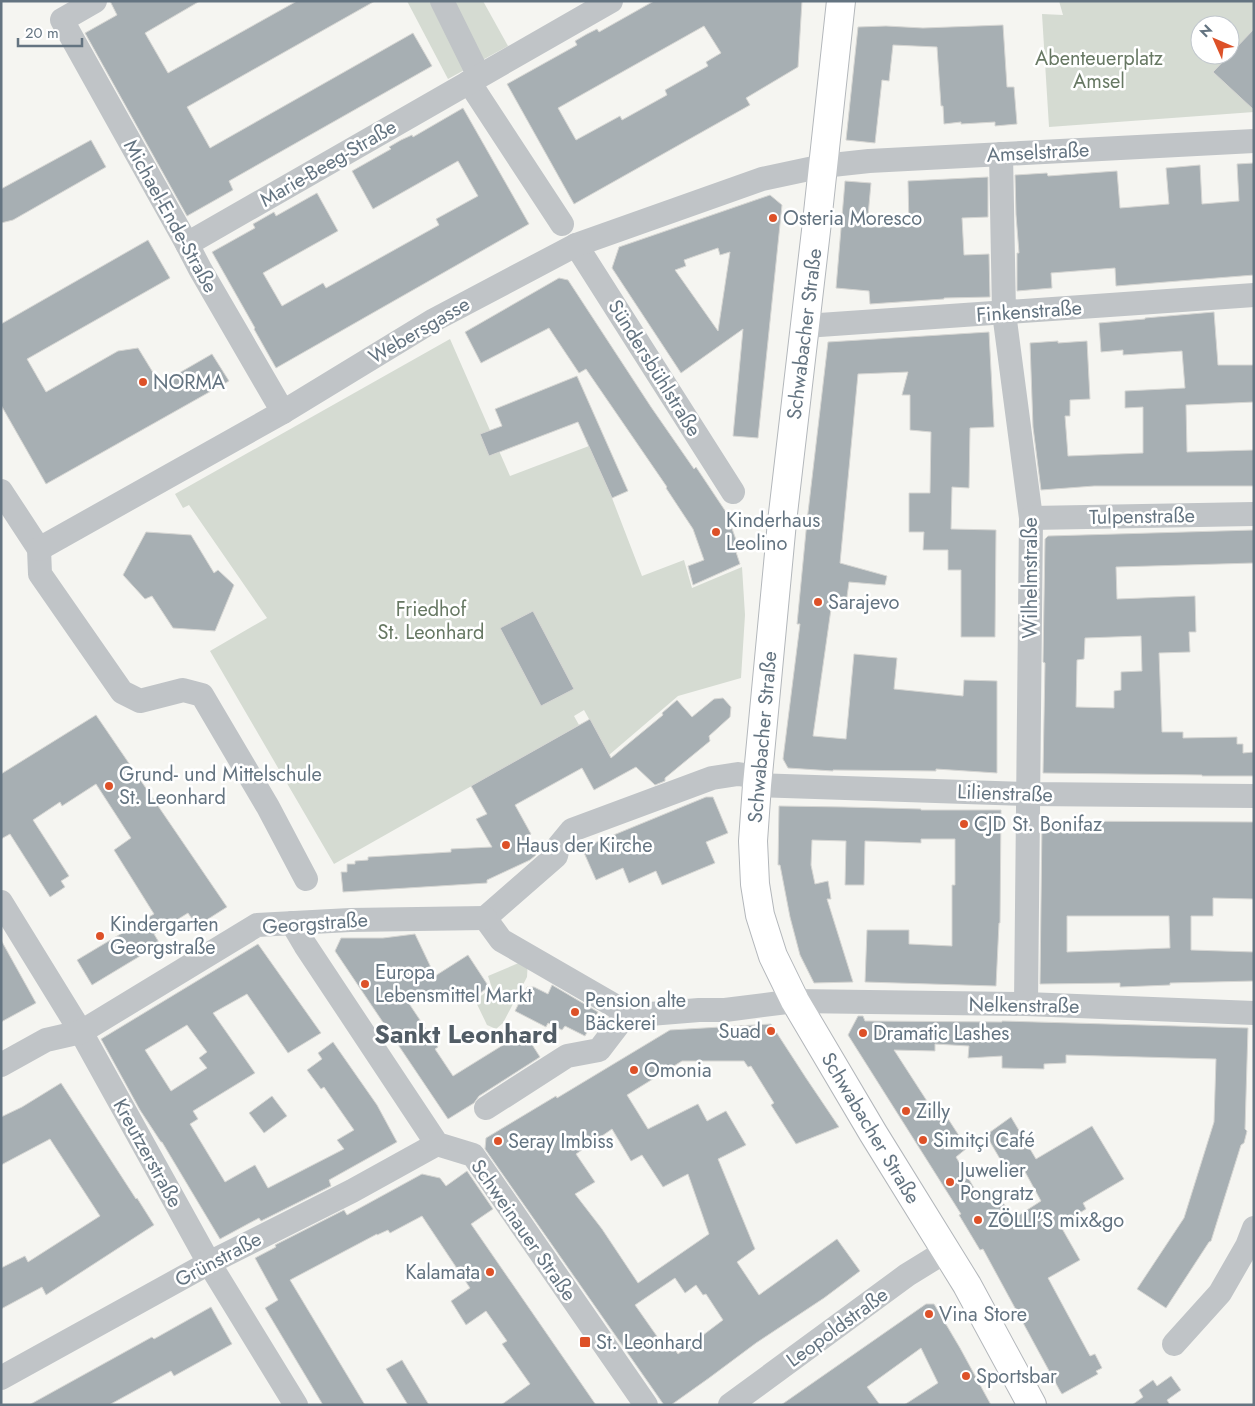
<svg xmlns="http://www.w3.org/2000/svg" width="1255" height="1406" font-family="Jost,sans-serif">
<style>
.green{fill:#d5dbd2;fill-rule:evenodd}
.building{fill:#a7afb3;stroke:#d6d6d3;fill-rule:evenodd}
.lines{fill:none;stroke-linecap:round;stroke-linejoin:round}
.major-casing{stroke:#b3b7bb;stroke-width:30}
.minor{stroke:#c0c4c7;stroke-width:24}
.major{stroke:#fff;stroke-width:28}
.poi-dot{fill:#dd5128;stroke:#fff;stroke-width:2}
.labels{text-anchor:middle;stroke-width:5;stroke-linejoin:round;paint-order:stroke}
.park-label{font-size:20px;fill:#677863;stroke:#fff}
.street-label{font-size:20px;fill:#647481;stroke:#fff}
.poi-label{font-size:20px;fill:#647481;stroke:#fff;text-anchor:start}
.district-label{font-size:25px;font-weight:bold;fill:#525d66;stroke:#fff}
</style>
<rect width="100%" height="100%" fill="#f5f5f1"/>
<g class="green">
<path d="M407,1H483L508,46L448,79Z"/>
<path d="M1059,1H1254V112L1049,127L1042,14L1063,15ZM1200,25H1230V55H1200Z"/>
<path d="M450,339L510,476L589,446L612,498L642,576L684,560L692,588L742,567L745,615L741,678L678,696L609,755L584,710L574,716L579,725L334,864L210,651L267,618L189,505L183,508L175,494Z"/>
<path d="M528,959L527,977L503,1023L496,1029L487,1025L475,1000L492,988L488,976Z"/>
</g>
<g class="building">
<path d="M110,1H200L145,33L168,73L297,1H375L187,107L210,148L413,33L432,66L229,181L233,190L187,216L85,33L117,15Z"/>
<path d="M654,1H802L798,67L746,98L750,105L574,204L507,84L577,45L575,41L587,34L597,29L599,32ZM704,26L721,53L706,62L708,66L665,90L667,95L622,120L620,116L576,140L558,108Z"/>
<path d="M1003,25L1007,87H1014L1017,124L995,126V122L961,124V122L944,124L943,106H941L937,47L893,45L889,81L882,80L875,143L846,140L858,27L886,26L923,28Z"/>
<path d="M1254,29V110L1213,72Z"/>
<path d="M463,108L529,224L276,368L254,329L255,328L212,252L255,228L253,224L274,212L276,216L317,193L338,231L263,273L282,306L323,283L326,288L439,225L436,219L478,196L458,161L373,209L352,171L391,149L389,147L401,140L412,135L413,137Z"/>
<path d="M91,140L106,167L13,220L1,223V189Z"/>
<path d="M1254,163V275L1116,286L1115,268L1051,273L1052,288L1017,291V253H1019L1016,215L1015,175L1047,173L1048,176L1117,171L1120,208L1169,204L1166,168L1200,165L1202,204L1239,201L1237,164Z"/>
<path d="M988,177V217L962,218L964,255L989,254L990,297L944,298V299L870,304L869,291L836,288L845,181L871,183L867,227L909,226L908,181Z"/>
<path d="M770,195L782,205L758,438L733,436L743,329L681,373L612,268L619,247ZM718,248L720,255L730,252L718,331L675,270L686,266L684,260Z"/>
<path d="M148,240L170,278L27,359L46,392L118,351L138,348L160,384L212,354L229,381L46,484L1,405V324Z"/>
<path d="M559,278L568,280L651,407L694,469L696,467L726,512L739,548L735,549L740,564L693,585L688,566L704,560L693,529L666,488L667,487L586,369L579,373L549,328L481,363L465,332Z"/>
<path d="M1214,312L1218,365H1254V402L1186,405L1187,452L1254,450V486H1094L1041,490L1033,427L1030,343L1058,341V343L1087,341L1090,399L1070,400V416H1065L1068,456L1143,453V407L1125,408V391L1185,388L1182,351L1123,355V350L1101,352L1099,323L1145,319V318Z"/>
<path d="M989,332L994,427L970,428L969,488L952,487L951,529L996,530L995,637H961V570H948V550H923L924,532H909V493H930L931,432L910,430V395H902L908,372L858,374L840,563L887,576L885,585L849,582L846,604L832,602L813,736L846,739L854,654L897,658L894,689L963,696L964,680L997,681V773L936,769V771L833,770V771L788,768L783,759L800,624H797L807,521L828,342Z"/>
<path d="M577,376L628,491L612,498L578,422L489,456L480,434L502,426L495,409Z"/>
<path d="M1254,530V563L1116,567L1117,599L1195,596L1196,632H1189L1190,652L1159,653L1162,732H1183V738L1237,737V744H1243V753L1254,752V776H1202V775L1043,773L1045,663L1043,662L1045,539L1048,536ZM1141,636L1142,671L1121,672V690L1114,691V708L1076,707L1077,660L1084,659L1085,638Z"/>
<path d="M146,532L191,535L214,573L218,570L234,585L215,631L173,628L152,596L145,599L123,575Z"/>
<path d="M533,611L574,689L541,706L500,628Z"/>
<path d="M723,698L731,707L730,717L709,736L710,741L665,778V781L655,785L636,767L594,790L582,768L515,805L531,834L526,837L536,855L530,860L487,880V883L343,892L341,872H347V864H355V861L368,860V857L451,852V849L492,847L476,819L487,814L471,786L590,719L611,758L663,715L662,713L677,700L692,717L714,699Z"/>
<path d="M96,715L227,907L197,926L188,913L154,934L160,944L92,985L77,960L154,914L114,850L131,838L96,784L62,806L60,802L33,820L69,876L61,881L65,887L50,897L10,834L1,839V774Z"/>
<path d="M706,797H713L728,833L706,842L715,863L662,885L656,871L629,883L623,868L596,880L582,848Z"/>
<path d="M779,806L844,807L921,809V810H1001L1000,923H999L996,986L865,982L867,930H909V944L952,946V885H955V839H921V843L865,841L864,885H845L846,841L812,840L811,865L815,884L828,881L831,899H827L853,982L814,983L800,955L790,917L780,865H778Z"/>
<path d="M1042,821L1254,822V899L1213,898V916H1191V950L1254,952V981L1170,983V985L1120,987V983L1040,984ZM1067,916H1169L1170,948L1067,952Z"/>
<path d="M415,934L435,976L468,955L489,987L468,1001L466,997L404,996L438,1047L435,1049L453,1076L524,1032L540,1057L479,1096L474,1103L448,1119L335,951L341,938H383Z"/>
<path d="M1,940L36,1003L1,1022Z"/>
<path d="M258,944L321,1033L288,1053L247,994L213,1013L255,1073L193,1111L198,1119L190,1124L225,1182L255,1165L268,1188L344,1149L337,1140L354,1130L324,1087L321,1089L307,1070L322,1059L318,1053L333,1042L377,1105L397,1142L329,1180L331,1186L261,1221L259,1218L220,1239L162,1142H161L140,1110L101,1039ZM187,1025L207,1052L199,1058L207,1068L171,1091L145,1050Z"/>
<path d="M552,985L598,1012L585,1036L565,1026L562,1030L548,1023L546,1027L515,1011L527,987H534L548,994Z"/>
<path d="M858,1016H863L865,1021L1002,1022V1021L1248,1028L1245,1129L1247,1131L1244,1143L1241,1145L1211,1241L1209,1242L1166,1308L1137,1289L1184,1218L1214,1122L1216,1059L1066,1055V1063L1044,1064V1069L1002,1068V1056L968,1058L969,1046L935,1044V1051L894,1050L936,1115L943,1111L967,1148L956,1157L981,1200L996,1191L1013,1219L1041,1201L1023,1168L1010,1176L986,1135L1011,1117L1036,1159L1092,1126L1124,1179L1083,1203L1086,1209L1060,1225L1080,1260L1048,1278L1090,1356L1095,1354L1102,1368L1096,1371L1098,1374L1062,1394L1060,1391L983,1249L980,1250L959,1215L961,1214L848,1035Z"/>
<path d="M771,1024L806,1078L839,1127L796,1144L771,1105L774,1103L751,1066L748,1067L744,1061H682L627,1095L648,1129L698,1104L707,1121L726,1111L746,1145L718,1159L755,1249L737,1262L759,1295L837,1239L860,1271L824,1298L756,1343L709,1378L671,1405H664L485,1149L486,1138L556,1096L557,1098L670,1030ZM612,1129L631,1161L642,1155L663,1187L688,1174L709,1234L638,1283L602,1229L575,1194L595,1182L576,1154ZM675,1278L685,1293L696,1285L703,1295L706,1294L723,1320L678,1354L667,1338L661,1342L635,1305Z"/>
<path d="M61,1083L136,1199L137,1198L154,1225L46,1295L42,1287L1,1309V1268L25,1256L28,1262L100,1216L50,1139L1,1165V1117L22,1107Z"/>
<path d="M272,1096L287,1116L264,1133L249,1113Z"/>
<path d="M467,1171L493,1209L471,1224L596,1405H501L530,1384L502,1344L507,1341L486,1311L466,1325L451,1301L470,1288L422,1216L390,1233L388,1230L377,1235V1234L290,1280L365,1405H323L265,1308L278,1300L255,1258L276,1247L275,1245L344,1210L347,1215L422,1174L440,1178L446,1186Z"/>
<path d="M926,1304H934L960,1348L991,1405H904L938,1383L921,1348L867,1387L880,1405H781Z"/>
<path d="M211,1307L232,1344L174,1376L171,1371L109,1405H29L152,1337L154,1339Z"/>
<path d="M402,1360L429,1405H408L386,1369Z"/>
<path d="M1171,1376L1181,1390L1167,1400L1170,1405H1132L1143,1397L1139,1390L1153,1380L1157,1386Z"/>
</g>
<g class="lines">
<g class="major-casing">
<path id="major" d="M841,1L817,222L782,522L757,785L753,841L755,884L760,915L766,934L773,956L795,1001L873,1133L967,1285L1032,1405"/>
</g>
<g class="minor">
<path d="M95,1L62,20L187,244L200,269L283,412"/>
<path d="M442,1L479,76"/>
<path d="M469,82L562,224"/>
<path d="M1001,154L1004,313L1031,518L1026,1004"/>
<path d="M187,244L611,1"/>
<path d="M576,245L733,492"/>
<path d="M805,326L1254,295"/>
<path d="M1,491L39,549L40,574L122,692L140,701L183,690L202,695L268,807L306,879"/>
<path d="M1031,518L1254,514"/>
<path d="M39,549L283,412L434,320L576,245L762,179L823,166L869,161L1254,141"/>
<path d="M757,785L1028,794L1254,796"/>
<path d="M1,902L81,1032L209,1263L296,1405"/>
<path d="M485,918L556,856L558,847L572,830L712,778L738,774L758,777"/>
<path d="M485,918L501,940L615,1006L625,1016"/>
<path d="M292,923L305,945L437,1144L473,1155L646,1405"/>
<path d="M1,1065L46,1040L81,1032L257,925L350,920L485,918"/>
<path d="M486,1108L567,1056L599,1050L625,1016L699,1010H725L795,1001L1026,1004L1254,1013"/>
<path d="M1174,1344L1220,1293L1247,1246L1254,1228"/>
<path d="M1,1378L209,1263L352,1191L437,1144"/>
<path d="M730,1405L907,1275L946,1251"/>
</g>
<use href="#major" class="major"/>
</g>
<g class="poi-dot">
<circle cx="773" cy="218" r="5"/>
<circle cx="143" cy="382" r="5"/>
<circle cx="716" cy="532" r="5"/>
<circle cx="818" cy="602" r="5"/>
<circle cx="109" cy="786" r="5"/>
<circle cx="964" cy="824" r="5"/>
<circle cx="506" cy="845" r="5"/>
<circle cx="100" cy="936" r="5"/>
<circle cx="365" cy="984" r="5"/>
<circle cx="575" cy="1012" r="5"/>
<circle cx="771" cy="1031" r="5"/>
<circle cx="863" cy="1033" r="5"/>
<circle cx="634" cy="1070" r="5"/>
<circle cx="906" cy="1111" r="5"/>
<circle cx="923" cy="1140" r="5"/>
<circle cx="498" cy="1141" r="5"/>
<circle cx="950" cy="1182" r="5"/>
<circle cx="978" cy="1220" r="5"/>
<circle cx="490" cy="1272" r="5"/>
<circle cx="929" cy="1314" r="5"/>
<rect x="579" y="1336" width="12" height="12" rx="2.5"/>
<circle cx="966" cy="1376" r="5"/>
</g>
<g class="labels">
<g class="park-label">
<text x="1099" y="65">Abenteuerplatz<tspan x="1099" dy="23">Amsel</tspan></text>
<text x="431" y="616">Friedhof<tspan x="431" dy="23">St. Leonhard</tspan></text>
</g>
<g class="street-label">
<text transform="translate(1038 152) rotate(-3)" y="7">Amselstraße</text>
<text transform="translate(328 163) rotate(-30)" y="7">Marie-Beeg-Straße</text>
<text transform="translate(171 216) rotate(61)" y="7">Michael-Ende-Straße</text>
<text transform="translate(1029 311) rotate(-4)" y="7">Finkenstraße</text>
<text transform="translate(419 330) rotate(-30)" y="7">Webersgasse</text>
<text transform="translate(804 334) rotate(-83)" y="7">Schwabacher Straße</text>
<text transform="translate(655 368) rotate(58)" y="7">Sündersbühlstraße</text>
<text transform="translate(1142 516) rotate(-1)" y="7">Tulpenstraße</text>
<text transform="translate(1030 578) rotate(-90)" y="7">Wilhelmstraße</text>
<text transform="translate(762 737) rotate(-85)" y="7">Schwabacher Straße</text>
<text transform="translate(1005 793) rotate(2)" y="7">Lilienstraße</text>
<text transform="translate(315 923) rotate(-4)" y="7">Georgstraße</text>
<text transform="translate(1024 1005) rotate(1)" y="7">Nelkenstraße</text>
<text transform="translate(871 1128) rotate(59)" y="7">Schwabacher Straße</text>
<text transform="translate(148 1153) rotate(61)" y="7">Kreutzerstraße</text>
<text transform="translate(524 1230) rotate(55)" y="7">Schweinauer Straße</text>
<text transform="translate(218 1259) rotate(-28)" y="7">Grünstraße</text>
<text transform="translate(837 1327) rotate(-36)" y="7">Leopoldstraße</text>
</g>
<g class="poi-label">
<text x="783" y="225">Osteria Moresco</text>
<text x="153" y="389">NORMA</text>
<text x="726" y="527">Kinderhaus<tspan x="726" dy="23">Leolino</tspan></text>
<text x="828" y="609">Sarajevo</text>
<text x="119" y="781">Grund- und Mittelschule<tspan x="119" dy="23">St. Leonhard</tspan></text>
<text x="974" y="831">CJD St. Bonifaz</text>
<text x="516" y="852">Haus der Kirche</text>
<text x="110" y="931">Kindergarten<tspan x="110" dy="23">Georgstraße</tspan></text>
<text x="375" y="979">Europa<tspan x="375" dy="23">Lebensmittel Markt</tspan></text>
<text x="585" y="1007">Pension alte<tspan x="585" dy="23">Bäckerei</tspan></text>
<text x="761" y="1038" text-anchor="end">Suad</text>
<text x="873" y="1040">Dramatic Lashes</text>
<text x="644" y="1077">Omonia</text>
<text x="916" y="1118">Zilly</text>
<text x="933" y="1147">Simitçi Café</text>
<text x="508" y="1148">Seray Imbiss</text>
<text x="960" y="1177">Juwelier<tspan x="960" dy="23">Pongratz</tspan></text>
<text x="988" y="1227">ZÖLLI'S mix&amp;go</text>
<text x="480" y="1279" text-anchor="end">Kalamata</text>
<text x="939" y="1321">Vina Store</text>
<text x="596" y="1349">St. Leonhard</text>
<text x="976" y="1383">Sportsbar</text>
</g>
<g class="district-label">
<text x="466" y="1043">Sankt Leonhard</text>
</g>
</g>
<rect width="1255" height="1406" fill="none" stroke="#647481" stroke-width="5"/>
<g transform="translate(1215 40) rotate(315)"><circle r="24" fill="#ffffff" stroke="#c1c7cd"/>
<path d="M0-4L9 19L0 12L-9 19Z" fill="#dd5128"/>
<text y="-8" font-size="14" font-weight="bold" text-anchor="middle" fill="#647481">N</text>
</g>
<path d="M18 38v8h64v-8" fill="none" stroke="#647481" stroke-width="2.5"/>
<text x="25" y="38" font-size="15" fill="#647481" stroke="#ffffff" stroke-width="4" paint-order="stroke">20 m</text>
</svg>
